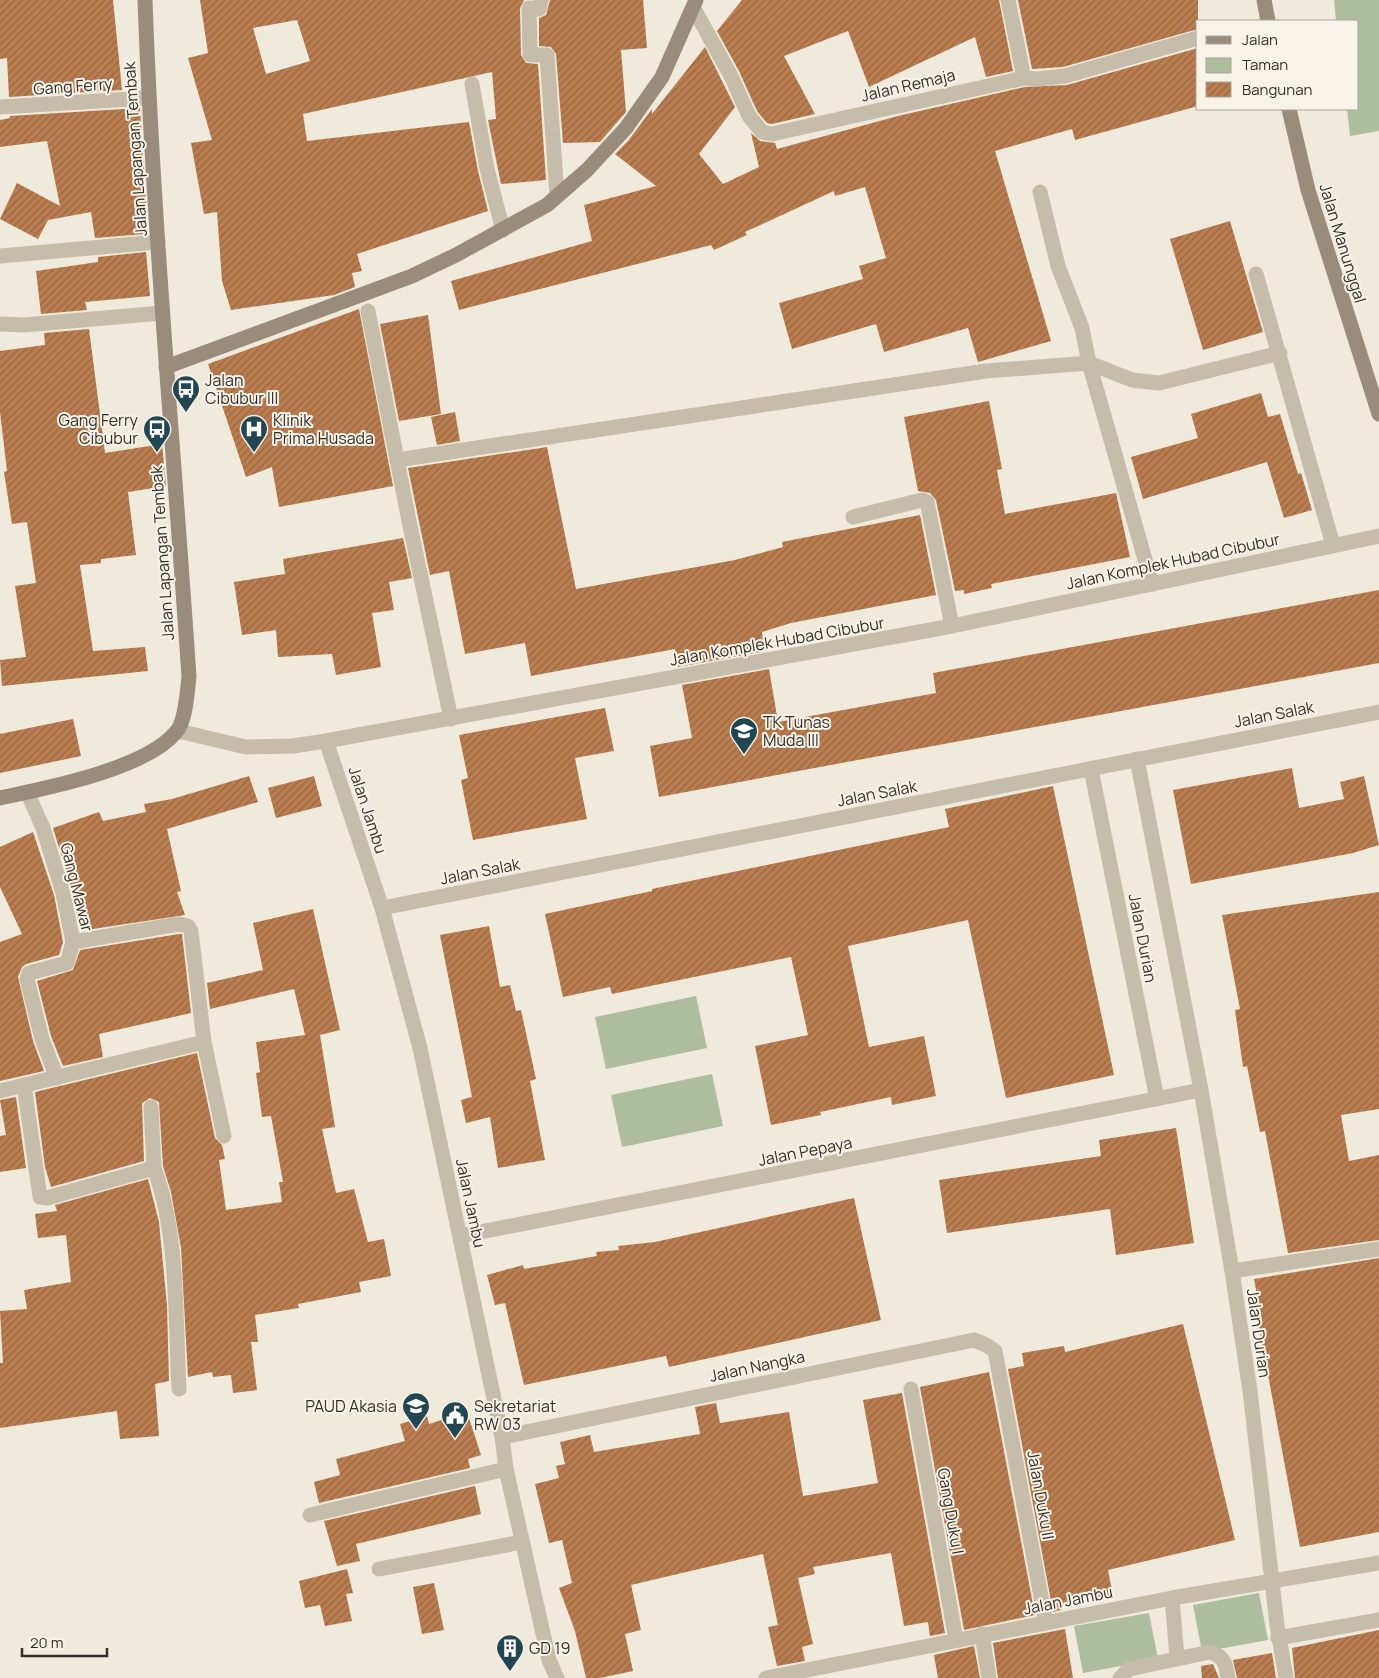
<svg xmlns="http://www.w3.org/2000/svg" width="1379" height="1678" font-family="Manrope,sans-serif">
<style>
.green{fill:#adbd9e}
.building{fill:url(#building-hatch);fill-rule:evenodd}
.lines{fill:none;stroke-linecap:round;stroke-linejoin:round}
.street{stroke:#c6bcaa;stroke-width:15}
.secondary{stroke:#9a8c7b;stroke-width:15}
.labels{text-anchor:middle;stroke-width:4;stroke-linejoin:round;paint-order:stroke}
.street-label{font-size:16px;fill:#342e28;stroke:#f8f3e8}
.poi-label{font-size:16px;fill:#342e28;stroke:#f8f3e8;text-anchor:start}
</style>
<defs>
<pattern id="building-hatch" width="6" height="6" patternUnits="userSpaceOnUse" patternTransform="scale(1.25)"><rect width="6" height="6" fill="#ba7d50"/><path d="M-1 1l2-2M0 6l6-6M5 7l2-2" fill="none" stroke="#986742"/></pattern>
</defs>
<rect width="100%" height="100%" fill="#efeadc"/>
<g class="green">
<path d="M1334,0H1379V131L1350,136L1347,109H1358V21H1336Z"/>
<path d="M696,996L707,1048L606,1069L595,1017Z"/>
<path d="M712,1074L723,1126L622,1147L611,1095Z"/>
<path d="M1259,1593L1268,1640L1202,1652L1193,1605Z"/>
<path d="M1149,1613L1158,1659L1083,1673L1074,1626Z"/>
</g>
<g class="building">
<path d="M0,0H113L122,90L9,97L7,58L0,59Z"/>
<path d="M200,0H524L520,8L521,55L526,63L538,64L546,180L501,184L488,120L496,119L492,72L303,114L307,141L469,122L478,171L488,211L357,254L362,271L352,273L355,287L334,295L231,310L222,281L217,212L204,214L191,143L212,140L188,58L208,53ZM297,20L310,61L266,74L253,28Z"/>
<path d="M550,0H643L647,48L621,50L626,112L600,142L563,143L556,54L551,47L539,46V18L546,15Z"/>
<path d="M742,0H999L1013,71L986,77L975,37L869,87L848,31L784,56L815,114L772,124L767,123L757,111L739,71L717,31Z"/>
<path d="M1018,0H1198V29L1063,67L1032,69Z"/>
<path d="M705,47L735,107L699,154L723,184L759,167L751,133L760,141L775,143L777,149L898,116L1025,87L1067,85L1198,48V106L1075,140L1072,129L995,151L1051,341L978,362L968,328L884,352L876,324L792,349L779,303L863,279L859,266L886,258L865,187L835,196L834,191L745,232L747,235L714,250L711,245L459,310L451,281L592,241L584,205L656,186L615,154L628,141L652,109V114Z"/>
<path d="M140,108L147,217L143,218L145,234L95,238L91,212L48,220L38,239L0,219L17,183L60,206L47,141L0,147V120L10,118V116Z"/>
<path d="M1230,221L1263,332L1203,350L1170,239Z"/>
<path d="M146,252L150,296L85,302L87,310L41,314L36,271L98,262V257Z"/>
<path d="M359,309L393,486L279,507L272,467L246,477L208,364Z"/>
<path d="M428,315L441,414L399,421L380,324Z"/>
<path d="M89,329L105,453L162,444L166,486L128,492L136,555L101,559V563L80,565L93,651L145,647L148,671L2,686L0,660L26,657L15,586L36,583L27,522L12,524L4,472L7,471L0,412V351L45,345L44,333Z"/>
<path d="M1261,393L1268,417L1280,414L1298,474L1301,473L1312,510L1284,518L1267,462L1143,499L1131,457L1198,438L1191,414Z"/>
<path d="M989,401L1002,469L997,470L1005,514L1116,493L1130,557L991,584L992,588L964,594V590L955,591L936,500L930,493L918,491L904,417Z"/>
<path d="M455,412L460,441L437,445L431,417Z"/>
<path d="M547,447L576,589L735,560L783,547L782,542L920,515L936,595L791,623L762,632L765,651L678,667L675,649L531,676L525,643L465,654L449,571L430,575L408,468Z"/>
<path d="M403,538L412,578L389,582L394,610L372,613L381,667L336,675L332,654L278,657L276,630L242,635L234,582L285,574L283,559Z"/>
<path d="M1379,590V663L659,797L650,746L692,738L682,685L769,669L778,722L936,693L933,673Z"/>
<path d="M605,708L614,751L575,758L587,819L473,840L461,780L468,778L459,735Z"/>
<path d="M73,719L81,756L0,773V734Z"/>
<path d="M1292,768L1299,808L1344,799L1340,782L1364,776L1379,845L1353,853L1191,884L1173,790Z"/>
<path d="M249,776L258,802L167,829L181,891L177,892L185,915L80,931L72,890L53,828L99,812L103,821L146,812L144,804L172,799Z"/>
<path d="M314,776L322,806L276,818L268,788Z"/>
<path d="M1053,786L1114,1075L1006,1098L968,920L848,946L869,1047L924,1036L936,1096L892,1105L891,1097L820,1112L821,1115L771,1125L755,1046L808,1035L791,957L612,994L610,987L563,997L545,914L652,891V889L949,827L945,809Z"/>
<path d="M33,832L54,895L63,942L59,955L26,964L22,967L18,977L33,1041L44,1071L0,1081V942L22,934L0,887V847Z"/>
<path d="M1379,892V1109L1341,1115L1349,1161L1379,1155V1240L1288,1253L1265,1131L1260,1132L1247,1066L1243,1067L1235,1010L1240,1009L1222,915Z"/>
<path d="M313,909L340,1030L320,1035L335,1127L322,1129L336,1193L354,1189L368,1242L384,1239L391,1276L359,1282L361,1292L298,1304L299,1308L255,1315L258,1342H251L257,1390L233,1393L231,1375L213,1377L212,1372L188,1377L181,1248L171,1192L163,1166L159,1102L150,1098L142,1103L144,1161L51,1187L45,1167L35,1092L197,1053L215,1138L222,1145L225,1159L219,1160L226,1210L282,1202L279,1182H283L271,1116L262,1117L256,1073L260,1072L256,1042L305,1035L294,989L210,1009L207,983L263,970L253,923Z"/>
<path d="M489,926L500,987L510,985L516,1011L521,1010L536,1079L530,1081L545,1160L498,1168L490,1117L466,1123L461,1100L472,1097L440,935Z"/>
<path d="M179,934H182L191,1013L99,1034L103,1057L63,1066L51,1036L37,981L73,970L80,950Z"/>
<path d="M16,1097L26,1168L0,1172V1136L6,1135L0,1100Z"/>
<path d="M1176,1128L1194,1243L1116,1255L1110,1209L947,1233L939,1180L1101,1156L1099,1140Z"/>
<path d="M148,1179L159,1222L167,1306L169,1381L155,1384L159,1436L120,1439L117,1411L0,1428V1363H3L0,1311L27,1309L24,1290L71,1282L66,1235L38,1238L35,1214L57,1211L55,1205Z"/>
<path d="M854,1198L881,1320L669,1367L666,1356L524,1385L505,1303L495,1305L487,1275L523,1265L524,1269L597,1256L596,1252L619,1250L618,1246L655,1242Z"/>
<path d="M1379,1258V1532L1300,1547L1258,1321H1262L1254,1279Z"/>
<path d="M1183,1324L1235,1540L1108,1570L1113,1596L1061,1606V1610L1053,1612L1008,1369L1024,1366L1022,1353L1064,1346L1065,1352Z"/>
<path d="M989,1372L1035,1615L964,1630L920,1387Z"/>
<path d="M902,1393L945,1633L930,1636L928,1622L904,1626L891,1553L813,1567L815,1574L798,1578L813,1644L802,1647L805,1661L777,1666L768,1627L778,1625L763,1554L631,1585L641,1630L625,1634L633,1671L600,1678H586L575,1631L559,1588L572,1583L562,1540L549,1543L535,1484L559,1478L556,1466L565,1464L560,1442L590,1435L594,1452L700,1434L695,1407L716,1403L720,1423L789,1412L803,1496L878,1483L863,1400Z"/>
<path d="M467,1412L481,1455L468,1459L470,1468L319,1503L314,1482L340,1475L336,1459L405,1441L400,1424L427,1416L429,1424Z"/>
<path d="M475,1486L481,1514L356,1544L360,1561L337,1566L324,1521Z"/>
<path d="M347,1569L353,1593L346,1594L352,1621L325,1626L320,1605L305,1608L299,1581Z"/>
<path d="M434,1583L444,1630L422,1634L413,1587Z"/>
<path d="M1065,1629L1073,1678H998L993,1643Z"/>
<path d="M1379,1630V1678H1295L1292,1648Z"/>
<path d="M974,1646L980,1678H938L934,1655Z"/>
<path d="M1272,1653L1276,1678H1237L1233,1660Z"/>
<path d="M1213,1664L1219,1678H1202L1201,1666Z"/>
</g>
<g class="lines">
<g class="street">
<path d="M541,0L539,9L529,8L530,55H547L557,195"/>
<path d="M1008,0L1024,78"/>
<path d="M694,9L731,76L749,116L762,132L772,134L1024,78L1037,79L1065,76L1198,38"/>
<path d="M472,84L487,169L503,230"/>
<path d="M0,107L148,98"/>
<path d="M1040,192L1058,266L1082,328L1089,363L1152,584"/>
<path d="M0,256L158,242"/>
<path d="M1256,274L1333,545"/>
<path d="M368,311L409,521L451,719"/>
<path d="M0,324L24,325L162,313"/>
<path d="M397,460L986,371L1089,363L1132,380L1159,383L1280,353"/>
<path d="M853,517L922,500L927,502L952,626"/>
<path d="M178,731L246,747L293,746L326,741L952,626L1379,536"/>
<path d="M326,741L382,908L420,1048L502,1437L506,1469L549,1660L557,1678"/>
<path d="M1137,759L1201,1090L1232,1271L1250,1391L1277,1625L1286,1678"/>
<path d="M1091,769L1157,1099"/>
<path d="M27,792L43,828L63,893L73,942L67,963L29,973L27,979L42,1039L57,1078"/>
<path d="M382,908L1379,712"/>
<path d="M73,942L179,924L188,926L191,931L204,1042L224,1136"/>
<path d="M24,1085L40,1197L47,1198L154,1168C179,1234 175,1319 179,1389"/>
<path d="M0,1091L204,1042"/>
<path d="M151,1107L154,1168"/>
<path d="M460,1236L1201,1090"/>
<path d="M1232,1271L1379,1249"/>
<path d="M911,1389L956,1640"/>
<path d="M502,1437L974,1340L986,1345L995,1351L1046,1623"/>
<path d="M310,1515L506,1469"/>
<path d="M379,1569L522,1542"/>
<path d="M1172,1598L1177,1658"/>
<path d="M982,1634L989,1678"/>
<path d="M1278,1638L1379,1620"/>
<path d="M766,1678L1172,1598L1379,1563"/>
<path d="M1120,1678L1129,1669L1210,1652C1224,1656 1226,1664 1228,1678"/>
</g>
<g class="secondary">
<path d="M1264,0L1268,21"/>
<path d="M1289,109L1308,190L1379,414"/>
<path d="M166,367L412,276L456,255L547,205L587,170L626,128L662,77L696,0"/>
<path d="M0,798C46,788 146,769 176,732C186,722 187,691 189,677C174,451 153,226 145,0"/>
</g>
</g>
<defs>
<g id="bus-pin" transform="scale(1.4375)"><path d="M0 17L-7.5 6A9.5 9.5 0 1 1 7.5 6Z" fill="#224652" stroke="#f8f3e8"/><path d="M-5-6H5V4H4V6H2V4H-2V6H-4V4H-5ZM-3.5-4V0h7V-4ZM-3.5 1.2v1.5H-2V1.2ZM2 1.2v1.5H3.5V1.2Z" fill="#fff"/></g>
<g id="hospital-pin" transform="scale(1.4375)"><path d="M0 17L-7.5 6A9.5 9.5 0 1 1 7.5 6Z" fill="#224652" stroke="#f8f3e8"/><path d="M-5-5h3v3.5h4V-5h3V5h-3V1.5h-4V5h-3Z" fill="#fff"/></g>
<g id="school-pin" transform="scale(1.4375)"><path d="M0 17L-7.5 6A9.5 9.5 0 1 1 7.5 6Z" fill="#224652" stroke="#f8f3e8"/><path d="M0-5L7-2L0 1L-7-2ZM-4 1L0 2.5L4 1V4Q0 6-4 4Z" fill="#fff"/></g>
<g id="civic-pin" transform="scale(1.4375)"><path d="M0 17L-7.5 6A9.5 9.5 0 1 1 7.5 6Z" fill="#224652" stroke="#f8f3e8"/><path d="M-.6-6.5H3V-4.5H.6V-3L4-1V1h2V6H-6V1h2V-1L-.6-3ZM-1.2 2.5V6h2.4V2.5Z" fill="#fff"/></g>
<g id="building-pin" transform="scale(1.4375)"><path d="M0 17L-7.5 6A9.5 9.5 0 1 1 7.5 6Z" fill="#224652" stroke="#f8f3e8"/><path d="M-4-6H4V6H1V3H-1V6H-4ZM-2.5-4.3h1.7v1.8h-1.7ZM.8-4.3h1.7v1.8H.8ZM-2.5-1h1.7V.8h-1.7ZM.8-1h1.7V.8H.8Z" fill="#fff"/></g>
</defs>
<g fill-rule="evenodd">
<use href="#bus-pin" x="186" y="389"/>
<use href="#bus-pin" x="157" y="429"/>
<use href="#hospital-pin" x="254" y="429"/>
<use href="#school-pin" x="744" y="731"/>
<use href="#school-pin" x="416" y="1406"/>
<use href="#civic-pin" x="455" y="1415"/>
<use href="#building-pin" x="510" y="1648"/>
</g>
<g class="labels">
<g class="street-label">
<text transform="translate(908 85) rotate(-13)" y="6">Jalan Remaja</text>
<text transform="translate(73 86) rotate(-4)" y="6">Gang Ferry</text>
<text transform="translate(135 149) rotate(-94)" y="6">Jalan Lapangan Tembak</text>
<text transform="translate(1343 243) rotate(73)" y="6">Jalan Manunggal</text>
<text transform="translate(162 553) rotate(-94)" y="6">Jalan Lapangan Tembak</text>
<text transform="translate(1173 561) rotate(-12)" y="6">Jalan Komplek Hubad Cibubur</text>
<text transform="translate(777 641) rotate(-10)" y="6">Jalan Komplek Hubad Cibubur</text>
<text transform="translate(1274 714) rotate(-11)" y="6">Jalan Salak</text>
<text transform="translate(877 793) rotate(-11)" y="6">Jalan Salak</text>
<text transform="translate(368 810) rotate(72)" y="6">Jalan Jambu</text>
<text transform="translate(480 871) rotate(-11)" y="6">Jalan Salak</text>
<text transform="translate(77 887) rotate(76)" y="6">Gang Mawar</text>
<text transform="translate(1143 938) rotate(79)" y="6">Jalan Durian</text>
<text transform="translate(805 1151) rotate(-11)" y="6">Jalan Pepaya</text>
<text transform="translate(471 1203) rotate(78)" y="6">Jalan Jambu</text>
<text transform="translate(1259 1333) rotate(82)" y="6">Jalan Durian</text>
<text transform="translate(757 1366) rotate(-12)" y="6">Jalan Nangka</text>
<text transform="translate(1041 1495) rotate(80)" y="6">Jalan Duku II</text>
<text transform="translate(951 1511) rotate(80)" y="6">Gang Duku I</text>
<text transform="translate(1068 1600) rotate(-11)" y="6">Jalan Jambu</text>
</g>
<g class="poi-label">
<text x="205" y="386">Jalan<tspan x="205" dy="18">Cibubur III</tspan></text>
<text x="138" y="426" text-anchor="end">Gang Ferry<tspan x="138" dy="18">Cibubur</tspan></text>
<text x="273" y="426">Klinik<tspan x="273" dy="18">Prima Husada</tspan></text>
<text x="763" y="728">TK Tunas<tspan x="763" dy="18">Muda III</tspan></text>
<text x="397" y="1412" text-anchor="end">PAUD Akasia</text>
<text x="474" y="1412">Sekretariat<tspan x="474" dy="18">RW 03</tspan></text>
<text x="529" y="1654">GD 19</text>
</g>
</g>
<rect x="1196" y="20" width="162" height="90" fill="#f8f3e8" stroke="#aaa49b"/>
<rect x="1206" y="36" width="25" height="8" fill="#9a8c7b" stroke="#aaa49b"/>
<text x="1242" y="45" font-size="15" fill="#342e28">Jalan</text>
<rect x="1206" y="58" width="25" height="15" fill="#adbd9e" stroke="#aaa49b"/>
<text x="1242" y="70" font-size="15" fill="#342e28">Taman</text>
<rect x="1206" y="82" width="25" height="15" fill="url(#building-hatch)" stroke="#aaa49b"/>
<text x="1242" y="95" font-size="15" fill="#342e28">Bangunan</text>
<path d="M22 1648v8h85v-8" fill="none" stroke="#342e28" stroke-width="2.5"/>
<text x="30" y="1648" font-size="15" fill="#342e28" stroke="#f8f3e8" stroke-width="4" paint-order="stroke">20 m</text>
</svg>
